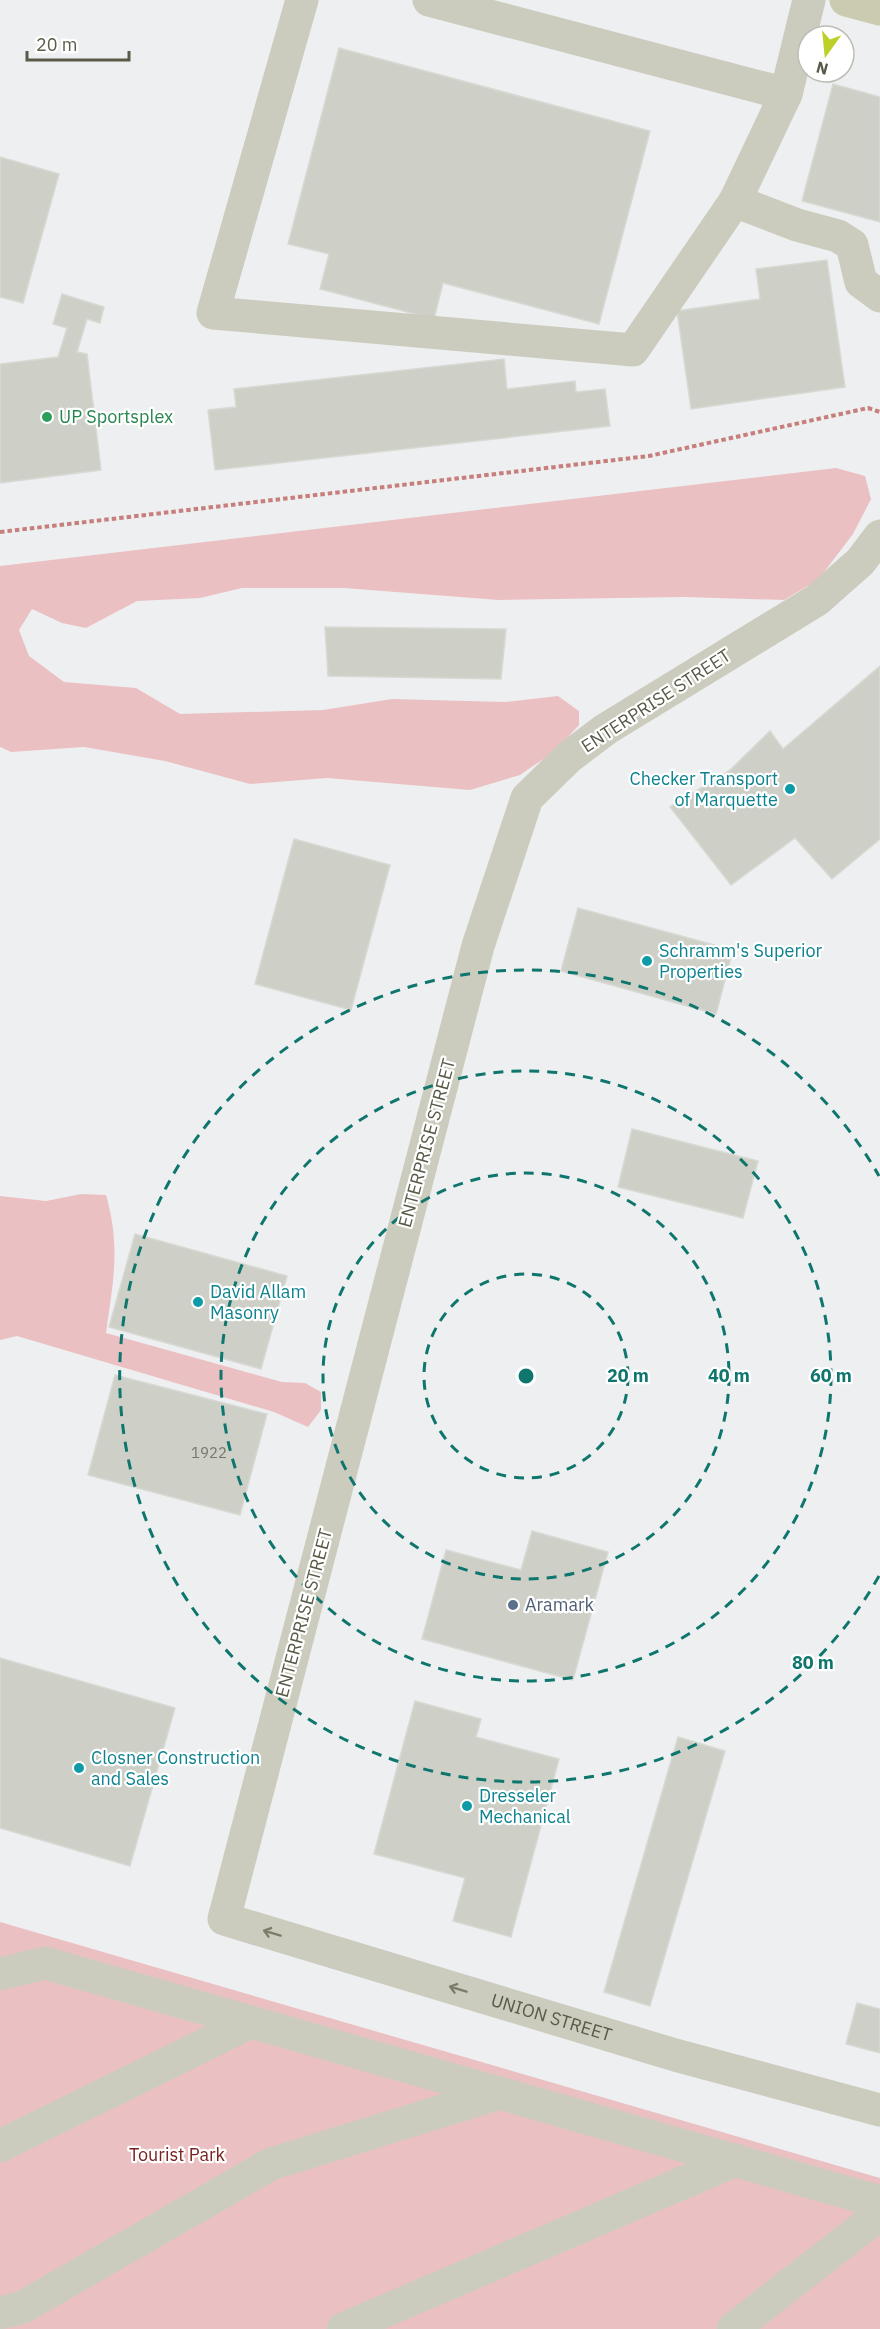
<svg xmlns="http://www.w3.org/2000/svg" width="880" height="2329" font-family="'IBM Plex Sans',sans-serif">
<style>
.green{fill:#ebc0c3}
.building{fill:#ced0c8;stroke:#d7d9d3;stroke-width:1.5}
.lines{fill:none;stroke-linecap:round;stroke-linejoin:round}
.path{stroke:#c67f7b;stroke-width:4;stroke-dasharray:4.5 3;stroke-linecap:butt}
.minor{stroke:#ccccbe;stroke-width:33}
.major{stroke:#cacbb0;stroke-width:33}
.oneway{stroke:#7c7c6b}
.ring{fill:none;stroke:#0f766e;stroke-width:3;stroke-dasharray:10 8}
.leisure-dot{fill:#2e9e5b;stroke:#fff;stroke-width:2}
.culture-dot{fill:#0f9aa8;stroke:#fff;stroke-width:2}
.service-dot{fill:#5c6f8a;stroke:#fff;stroke-width:2}
.labels{text-anchor:middle;stroke-width:4.5;stroke-linejoin:round;paint-order:stroke}
.number-label{font-size:15px;fill:#767868}
.leisure-label{font-size:18px;fill:#27864d;stroke:#fff;text-anchor:start}
.street-label{font-size:18px;fill:#595a48;stroke:#fff}
.culture-label{font-size:18px;fill:#0d838f;stroke:#fff;text-anchor:start}
.service-label{font-size:18px;fill:#4e5e75;stroke:#fff;text-anchor:start}
.park-label{font-size:18px;fill:#75231f;stroke:#fff}
.centre{fill:#0f766e;stroke:#fff;stroke-width:3}
.ring-label{font-size:18px;text-anchor:middle;font-weight:bold;fill:#0f766e;stroke:#fff;stroke-width:4.5;stroke-linejoin:round;paint-order:stroke}
</style>
<rect width="100%" height="100%" fill="#eeeff1"/>
<g class="green">
<path d="M836,468L865,476L871,499L853,534L818,580L784,600L684,597L499,600L344,588H242L200,598L137,601L86,628L62,623L32,609L19,630L29,656L64,682L136,688L180,714L323,710L392,699L505,702L558,696L579,711V725L555,751L520,775L470,790L327,778L250,784L165,761L84,747L11,752L0,747V566Z"/>
<path d="M81,1194L106,1195C121,1248 113,1281 106,1333L282,1382L305,1383L321,1392V1410L308,1427L274,1412L17,1336L0,1340V1196L46,1201Z"/>
<path d="M0,1922L880,2178V2329H0Z"/>
</g>
<g class="building">
<path d="M339,48L650,131L599,324L443,283L434,319L320,289L329,254L288,244Z"/>
<path d="M833,84L880,97V222L802,201Z"/>
<path d="M0,157L59,174L23,303L0,297Z"/>
<path d="M827,260L845,387L691,409L677,311L760,299L756,269Z"/>
<path d="M62,294L104,307L100,323L87,319L77,352L87,354L101,470L0,483V364L58,357L67,328L53,324Z"/>
<path d="M504,359L507,389L575,381L576,392L605,389L610,426L215,470L208,410L236,407L234,389Z"/>
<path d="M325,627L506,629L501,679L328,676Z"/>
<path d="M880,666V839L832,879L795,838L731,885L670,807L729,771L770,731L783,749Z"/>
<path d="M294,839L390,865L351,1010L255,984Z"/>
<path d="M578,908L733,950L716,1014L561,971Z"/>
<path d="M632,1129L758,1161L743,1218L618,1187Z"/>
<path d="M135,1234L287,1276L261,1369L109,1327Z"/>
<path d="M115,1375L267,1414L240,1515L88,1475Z"/>
<path d="M532,1531L608,1552L573,1680L422,1639L446,1550L521,1570Z"/>
<path d="M0,1658L175,1708L130,1866L0,1828Z"/>
<path d="M415,1701L481,1719L476,1737L559,1759L511,1937L453,1921L465,1878L374,1854Z"/>
<path d="M678,1737L725,1751L650,2006L604,1992Z"/>
<path d="M857,2003L880,2009V2053L846,2044Z"/>
</g>
<g class="lines">
<path class="path" d="M0,532L649,456L868,408L880,412"/>
<g class="minor">
<path d="M302,0L213,313L633,350L735,201L786,94L809,0"/>
<path d="M429,0L786,94"/>
<path d="M735,201L797,225L838,236L852,245L861,282L880,296"/>
<path id="s1" d="M880,536L860,562L817,600L606,729L569,757L527,798L478,946L224,1919L675,2055L880,2110"/>
<path d="M0,1974L45,1963L880,2202"/>
<path d="M0,2146L251,2022"/>
<path d="M0,2313L23,2307L271,2164L500,2093"/>
<path d="M343,2329L736,2160"/>
<path d="M733,2329L880,2214"/>
</g>
<path class="major" d="M846,0L880,9"/>
</g>
<defs><path id="oneway-shaft" d="M-6 0H5M1.5-3L5.5 0L1.5 3" fill="none" stroke-width="1.6" stroke-linecap="round" stroke-linejoin="round" transform="scale(1.5)"/></defs>
<g class="oneway">
<use href="#oneway-shaft" transform="translate(272 1933) rotate(-163)"/>
<use href="#oneway-shaft" transform="translate(458 1989) rotate(-163)"/>
</g>
<g class="ring">
<circle cx="526" cy="1376" r="102"/>
<circle cx="526" cy="1376" r="203"/>
<circle cx="526" cy="1376" r="305"/>
<path d="M879 1576A406 406 0 1 1 879 1176"/>
</g>
<circle class="leisure-dot" cx="47" cy="417" r="6"/>
<g class="culture-dot">
<circle cx="790" cy="789" r="6"/>
<circle cx="647" cy="961" r="6"/>
<circle cx="198" cy="1302" r="6"/>
<circle cx="79" cy="1768" r="6"/>
<circle cx="467" cy="1806" r="6"/>
</g>
<circle class="service-dot" cx="513" cy="1605" r="6"/>
<g class="labels">
<g class="number-label">
<text x="209" y="1458">1922</text>
</g>
<g class="leisure-label">
<text x="59" y="423">UP Sportsplex</text>
</g>
<g class="street-label">
<text transform="translate(656 701) rotate(-33)" y="6">ENTERPRISE STREET</text>
<text transform="translate(427 1143) rotate(-75)" y="6">ENTERPRISE STREET</text>
<text transform="translate(304 1613) rotate(-75)" y="6">ENTERPRISE STREET</text>
<text dy="6" stroke="none"><textPath href="#s1" startOffset="1946">UNION STREET</textPath></text>
</g>
<g class="culture-label">
<text x="778" y="785" text-anchor="end">Checker Transport<tspan x="778" dy="21">of Marquette</tspan></text>
<text x="659" y="957">Schramm's Superior<tspan x="659" dy="21">Properties</tspan></text>
<text x="210" y="1298">David Allam<tspan x="210" dy="21">Masonry</tspan></text>
<text x="91" y="1764">Closner Construction<tspan x="91" dy="21">and Sales</tspan></text>
<text x="479" y="1802">Dresseler<tspan x="479" dy="21">Mechanical</tspan></text>
</g>
<g class="service-label">
<text x="525" y="1611">Aramark</text>
</g>
<g class="park-label">
<text x="177" y="2161">Tourist Park</text>
</g>
</g>
<circle cx="526" cy="1376" r="9" class="centre"/>
<g class="ring-label">
<text x="628" y="1382">20 m</text>
<text x="729" y="1382">40 m</text>
<text x="831" y="1382">60 m</text>
<text x="813" y="1669">80 m</text>
</g>
<g transform="translate(826 54) rotate(195)"><circle r="28" fill="#ffffff" stroke="#bdbdb6" stroke-width="1.5"/>
<path d="M0-4.5L10 22L0 15L-10 22Z" fill="#bdd028"/>
<text y="-9" font-size="16" font-weight="bold" text-anchor="middle" fill="#595a48">N</text>
</g>
<path d="M27 51v9h102v-9" fill="none" stroke="#595a48" stroke-width="3"/>
<text x="36" y="51" font-size="18" fill="#595a48" stroke="#ffffff" stroke-width="4.5" paint-order="stroke">20 m</text>
</svg>
